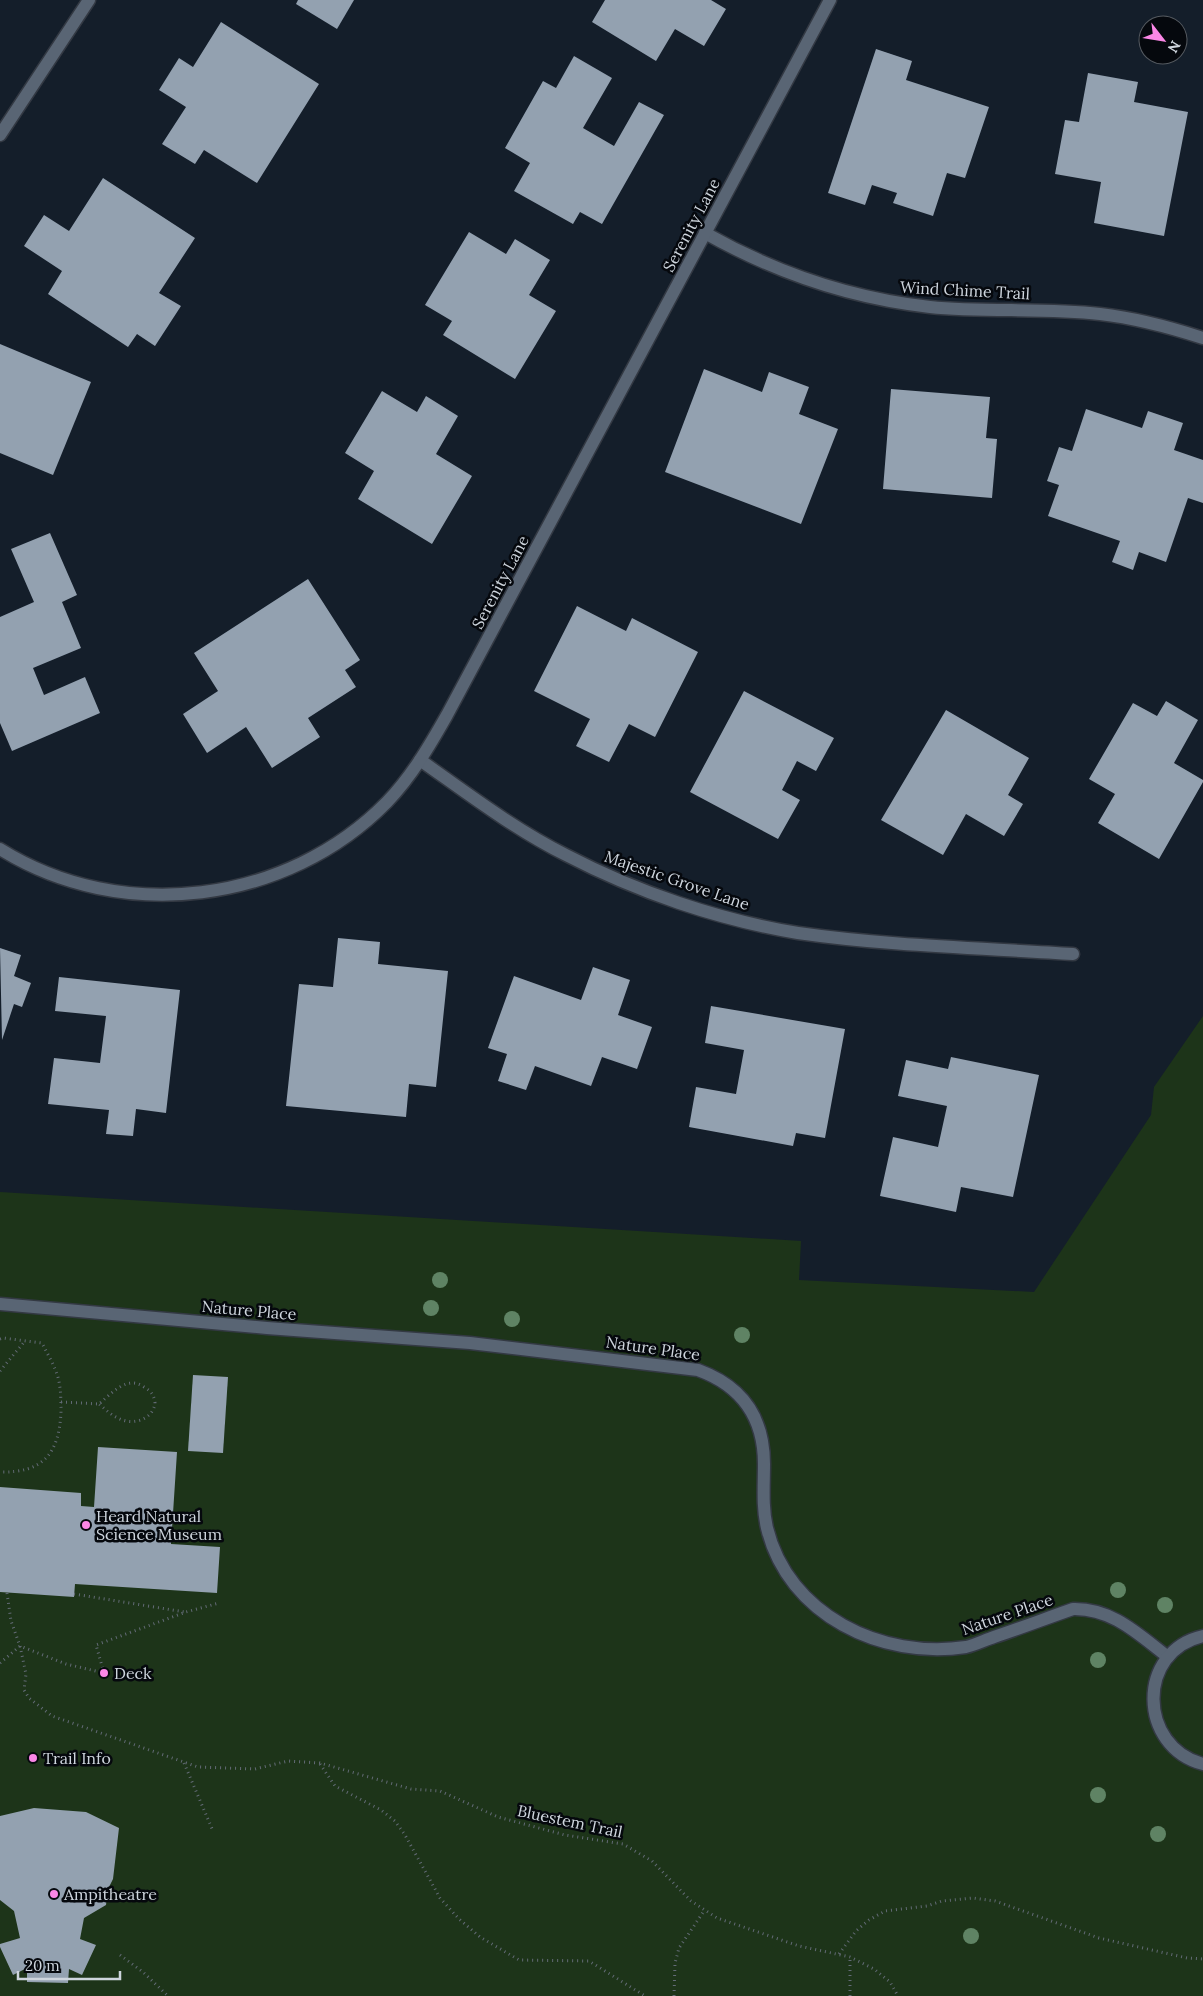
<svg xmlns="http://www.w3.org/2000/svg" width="1203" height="1996" font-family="Lora,serif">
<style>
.green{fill:#1d3419}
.building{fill:#93a1b0}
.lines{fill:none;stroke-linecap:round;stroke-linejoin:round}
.service-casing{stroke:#333943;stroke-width:15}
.minor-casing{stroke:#333943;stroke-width:15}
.path{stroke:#636b76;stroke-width:3;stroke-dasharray:1 4;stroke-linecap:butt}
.service{stroke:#596574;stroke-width:12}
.minor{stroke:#596574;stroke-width:12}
.tree{fill:#5f8364}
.poi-dot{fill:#fb87e6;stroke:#05080d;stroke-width:2}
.labels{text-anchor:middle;stroke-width:5;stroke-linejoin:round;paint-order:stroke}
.street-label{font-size:16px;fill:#ced5dd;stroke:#05080d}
.poi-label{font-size:16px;fill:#ced5dd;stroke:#05080d;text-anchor:start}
</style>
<rect width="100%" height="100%" fill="#141e2a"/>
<path class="green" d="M1203,1016V1996H0V1192L801,1241L799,1280L1034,1292L1151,1115L1154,1087Z"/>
<g class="building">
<path d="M298,0H354L337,29L296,4Z"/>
<path d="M605,0H711L726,9L704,46L675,29L656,61L592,22Z"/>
<path d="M221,22L319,84L257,183L204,150L195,164L162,144L186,107L159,90L179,58L193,67Z"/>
<path d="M876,49L912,61L906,80L989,107L965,178L947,173L933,216L893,203L897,193L872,185L865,205L828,193Z"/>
<path d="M574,56L612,78L583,128L614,146L639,102L664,115L602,224L580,212L573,224L514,191L530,163L505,148L543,81L556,88Z"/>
<path d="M1088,73L1138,82L1134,102L1188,112L1164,236L1094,223L1101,182L1055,174L1065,120L1079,122Z"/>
<path d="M103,178L195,238L159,293L181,306L155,346L137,334L128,347L48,294L62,271L24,246L44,215L69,231Z"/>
<path d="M469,232L506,254L515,239L550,260L529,295L556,311L515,379L443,335L452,321L425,305Z"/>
<path d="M0,344L91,382L53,475L0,453Z"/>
<path d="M704,369L762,392L769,372L809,387L799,414L838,429L801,524L665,472Z"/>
<path d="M891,389L990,397L986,438L997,439L992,498L883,489Z"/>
<path d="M382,391L417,412L426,396L458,416L436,454L472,476L432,544L358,499L374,471L345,453Z"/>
<path d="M1086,409L1142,428L1148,411L1183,423L1174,450L1203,460V503L1188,498L1166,562L1139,552L1133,570L1112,562L1120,541L1048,516L1059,485L1047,481L1059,447L1072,451Z"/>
<path d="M50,533L77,595L62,602L81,648L33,668L44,695L85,677L100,713L12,751L0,723V617L34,602L11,549Z"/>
<path d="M308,579L360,660L345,670L356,687L308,718L320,737L272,768L246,727L207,753L183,714L218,691L194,653Z"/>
<path d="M577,606L626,631L632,618L698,652L655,737L629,724L609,762L576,746L590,719L534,691Z"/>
<path d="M744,691L834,738L816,771L797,761L782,790L800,800L778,839L690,792Z"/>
<path d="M1166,701L1198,720L1174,763L1203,780V782L1159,859L1098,823L1115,794L1089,779L1133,703L1157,716Z"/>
<path d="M946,710L1029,758L1008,795L1023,804L1004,836L966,814L943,855L881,820Z"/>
<path d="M338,938L380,942L378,964L448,971L436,1087L409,1084L406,1117L286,1106L299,984L333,987Z"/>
<path d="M0,948L21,955L14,976L31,983L22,1007L14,1004L2,1040Z"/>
<path d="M593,967L630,980L618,1015L652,1027L637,1069L602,1057L591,1086L535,1066L526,1090L498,1081L507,1054L488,1048L514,976L581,1000Z"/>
<path d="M59,977L180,990L166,1113L136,1109L133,1136L106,1134L109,1110L48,1104L54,1058L100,1063L106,1016L55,1011Z"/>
<path d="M711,1006L845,1029L825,1138L796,1133L793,1146L689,1127L696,1087L736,1094L744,1050L705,1043Z"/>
<path d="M951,1057L1039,1075L1013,1197L961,1187L956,1212L880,1196L893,1137L938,1147L947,1106L898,1096L906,1060L948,1069Z"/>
<path d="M193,1375L228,1377L223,1453L188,1451Z"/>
<path d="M98,1447L177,1452L171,1544L220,1547L217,1593L75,1584L74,1597L0,1592V1487L81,1493V1506L94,1507Z"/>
<path d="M34,1808L86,1812L119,1828L113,1879L108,1889L106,1905L84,1918L80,1939L96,1945L82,1975L69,1969L68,1983L27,1982V1968L13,1975L0,1947V1944L20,1938L14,1911L0,1900V1816Z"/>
</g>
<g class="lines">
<g class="service-casing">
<g id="service">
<path d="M0,1304L267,1328L470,1343L698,1370C742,1386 764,1417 764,1464C764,1486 762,1507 767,1528C788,1615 882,1660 966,1647C975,1645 985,1640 994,1637C1021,1628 1047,1618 1073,1609C1112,1608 1138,1634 1168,1657"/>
<path d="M1203,1636C1136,1651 1138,1747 1203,1764"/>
</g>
</g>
<g class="minor-casing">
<g id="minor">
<path d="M0,135L89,0"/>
<path d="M705,233C776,273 848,298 930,307C986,313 1043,307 1100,314C1135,318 1169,327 1203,338"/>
<path d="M420,760C467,793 514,829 566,855C637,892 719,920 798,933C889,946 982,948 1073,954"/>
<path d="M0,849C122,925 287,904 387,802C412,776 430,745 447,715L830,0"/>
</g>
</g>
<g class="path">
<path d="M0,1339L3,1338L42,1343C47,1353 53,1363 57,1374C61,1386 61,1400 61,1412C59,1454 43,1473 0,1472"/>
<path d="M0,1371L25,1341"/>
<path d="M61,1402L99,1404C112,1393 127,1375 144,1387C151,1391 154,1395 155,1403C153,1420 132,1426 118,1418C111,1415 105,1409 99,1404"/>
<path d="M7,1593L11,1621L20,1646L26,1674L24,1690L29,1698L52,1716L198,1767L255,1769L288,1761L320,1763L411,1789L440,1791L498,1817L565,1835L623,1844L652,1861L691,1901L717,1918L799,1946L850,1957L874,1969L890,1982L898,1996"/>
<path d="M74,1594L185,1612"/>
<path d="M0,1663L20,1646L66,1664L104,1673L96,1645L186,1612L219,1603"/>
<path d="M184,1763L213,1831"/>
<path d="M320,1764L335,1786L381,1810L395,1821L405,1835L440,1898L459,1919L480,1937L519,1960L589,1961L645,1996"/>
<path d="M839,1954L856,1931L869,1920L885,1911L927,1906L942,1901L973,1898L995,1901L1099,1938L1187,1958L1203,1959"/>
<path d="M120,1955L143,1972L168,1996"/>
<path d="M674,1996L675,1963L679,1948L704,1911"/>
<path d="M850,1996V1957"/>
</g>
<use href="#service" class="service"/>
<use href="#minor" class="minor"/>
</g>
<g class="tree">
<circle cx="440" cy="1280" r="8"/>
<circle cx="431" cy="1308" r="8"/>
<circle cx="512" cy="1319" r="8"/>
<circle cx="742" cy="1335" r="8"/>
<circle cx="1118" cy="1590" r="8"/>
<circle cx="1165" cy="1605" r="8"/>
<circle cx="1098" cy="1660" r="8"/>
<circle cx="1098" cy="1795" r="8"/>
<circle cx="1158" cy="1834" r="8"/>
<circle cx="971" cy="1936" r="8"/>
</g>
<g class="poi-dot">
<circle cx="86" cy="1525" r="5"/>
<circle cx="104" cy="1673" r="5"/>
<circle cx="33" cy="1758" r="5"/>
<circle cx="54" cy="1894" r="5"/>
</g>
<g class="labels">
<g class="street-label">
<text transform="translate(691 225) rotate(-62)" y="6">Serenity Lane</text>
<text transform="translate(965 290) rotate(3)" y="6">Wind Chime Trail</text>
<text transform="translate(500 582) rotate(-62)" y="6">Serenity Lane</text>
<text transform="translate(677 880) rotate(19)" y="6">Majestic Grove Lane</text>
<text transform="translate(249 1310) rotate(5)" y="6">Nature Place</text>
<text transform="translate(653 1348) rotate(8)" y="6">Nature Place</text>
<text transform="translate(1007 1614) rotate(-19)" y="6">Nature Place</text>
<text transform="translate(570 1821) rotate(12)" y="6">Bluestem Trail</text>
</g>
<g class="poi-label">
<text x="96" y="1522">Heard Natural<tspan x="96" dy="18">Science Museum</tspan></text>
<text x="114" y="1679">Deck</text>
<text x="43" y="1764">Trail Info</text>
<text x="64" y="1900">Ampitheatre</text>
</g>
</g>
<g transform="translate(1163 40) rotate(121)"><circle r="24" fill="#05080d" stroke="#555a60"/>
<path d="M0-4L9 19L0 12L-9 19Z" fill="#fb87e6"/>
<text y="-8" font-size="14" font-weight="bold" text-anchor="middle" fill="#ced5dd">N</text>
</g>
<path d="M18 1971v8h102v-8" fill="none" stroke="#ced5dd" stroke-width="2.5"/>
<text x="25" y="1971" font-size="15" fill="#ced5dd" stroke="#05080d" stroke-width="4" paint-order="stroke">20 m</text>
</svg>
